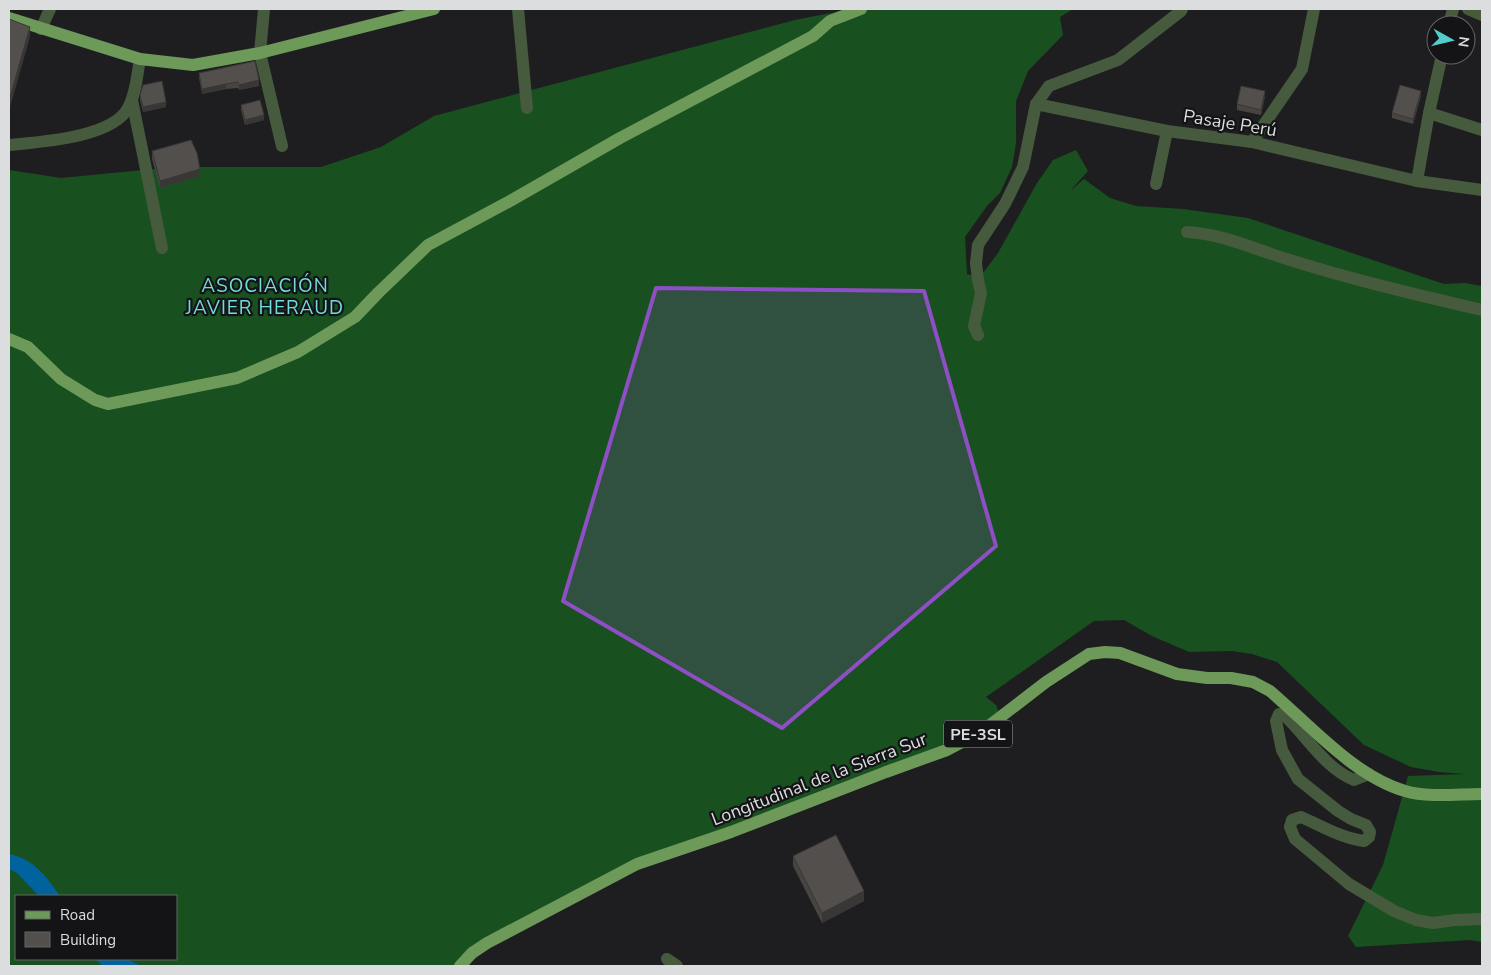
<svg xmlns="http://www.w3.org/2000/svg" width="1491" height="975" font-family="'Nunito Sans',sans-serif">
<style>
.forest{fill:#195020;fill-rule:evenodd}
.water{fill:#01639d}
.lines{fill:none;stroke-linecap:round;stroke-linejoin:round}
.minor{stroke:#465b3d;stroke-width:12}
.major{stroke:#6d9959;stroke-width:12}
.wall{fill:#474441}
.shaded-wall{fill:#393735}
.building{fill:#524f4c;stroke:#393735}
.marked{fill:#8e4fc5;fill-opacity:0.2;stroke:#8e4fc5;stroke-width:4;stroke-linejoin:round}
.labels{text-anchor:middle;stroke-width:4.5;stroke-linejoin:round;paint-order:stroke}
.shield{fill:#141417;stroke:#a0a1a3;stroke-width:1}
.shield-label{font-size:16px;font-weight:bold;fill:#dcdddf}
.street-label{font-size:18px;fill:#dcdddf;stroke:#141417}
.neighbourhood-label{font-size:19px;letter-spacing:1px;fill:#70dcdb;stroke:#141417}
</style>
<rect width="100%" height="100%" fill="#1e1e21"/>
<path class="forest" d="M851,9H1073L1060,17L1063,35L1028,71L1016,101V143L1012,167L1000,193L987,206L965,237L967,274L980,277L998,253L1037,183L1053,160L1076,150L1088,171L1070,191L1084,179L1110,198L1136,206L1183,209L1248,218L1444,284L1465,283L1482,286V942L1470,940L1356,947L1348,936L1383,865L1408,776L1465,774L1439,772L1411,767L1364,745L1277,662L1252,654L1232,651L1189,652L1152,636L1124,620L1094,621L986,697L996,705L1007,733L690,844L500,936L467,966H9V170L61,178L174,167H321L381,147L434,116L795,20ZM16,896H176V959H16Z"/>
<g class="water">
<path d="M9,854C34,859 46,876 60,896H39L17,873L9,869Z"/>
<path d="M95,959H126L142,966H103Z"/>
</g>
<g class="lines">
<g class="minor">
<path d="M264,9L260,53L282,146"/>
<path d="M518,9L527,108"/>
<path d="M1468,9L1482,15"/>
<path d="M1449,25L1453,9"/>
<path d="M41,29L50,9"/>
<path d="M132,100L162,248"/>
<path d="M1036,104L1167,131L1252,142L1417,181L1429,113L1442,55"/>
<path d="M1429,113L1482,130"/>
<path d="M1252,142L1302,69L1314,9"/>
<path d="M9,145C39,142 112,138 128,108C136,94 137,75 140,59"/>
<path d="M1417,181L1482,190"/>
<path d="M1156,184L1167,131"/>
<path d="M1187,232C1224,234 1256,250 1290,260C1353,280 1418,295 1482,310"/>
<path d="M978,335L974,326L981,293L978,280L976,263L978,245L1005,204L1023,167L1036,104L1049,86L1118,60L1181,11L1182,9"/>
<path d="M1369,774L1354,780C1326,769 1308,738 1286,717L1279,714L1276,721L1282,750L1298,779L1338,811L1351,819L1366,825L1370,832L1369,837L1364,841C1341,838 1322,826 1301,817L1292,820L1290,827L1295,839L1349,884L1394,911L1416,920L1433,923L1455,920L1482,919"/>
<path d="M667,959L677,966"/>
</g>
<g class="major">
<path d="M9,18L140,59L193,65L260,53L434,9"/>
<path d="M9,339L28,347L61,379L95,400L108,404L237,378L298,352L355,317L378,293L428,245L510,201L620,138L813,36L830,21L861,9"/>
<path d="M460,966L472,953L487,943L637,864L731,832L886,772L947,750L981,732L1046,682L1089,654L1105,652L1120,653L1177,674L1207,678H1231L1253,682L1270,691C1310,725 1354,776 1405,791C1429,798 1458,794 1482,794"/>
</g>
</g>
<g class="wall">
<path d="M199,73L259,86L239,90L238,88L226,89L202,94L199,78Z"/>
<path d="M140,95L166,107L143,112L140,100Z"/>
<path d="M1265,96L1261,115L1237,110V104Z"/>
<path d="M1421,96L1413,124L1392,118V113Z"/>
<path d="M241,105L264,120L245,125L241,110Z"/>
<path d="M152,151L200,176L160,188L152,159Z"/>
<path d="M793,856L864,901L822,923L793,866Z"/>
</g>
<g class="shaded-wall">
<path d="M30,27V37L9,111V101Z"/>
<path d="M259,80V86L239,90V85Z"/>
<path d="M226,84V89L202,94V89Z"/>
<path d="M1265,91V96L1261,115V110Z"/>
<path d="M1421,91V96L1413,124V119Z"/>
<path d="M166,102V107L143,112V107Z"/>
<path d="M264,115V120L245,125V120Z"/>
<path d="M200,169V176L160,188V181Z"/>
<path d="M864,891V901L822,923V913Z"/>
</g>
<g class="building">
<path d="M9,19L30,27L9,101Z"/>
<path d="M255,61L259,80L239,85L238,82L226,84L202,89L199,73Z"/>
<path d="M162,81L166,102L143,107L140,95L143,85Z"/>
<path d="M1400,85L1421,91L1413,119L1392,113Z"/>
<path d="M1241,86L1265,91L1261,110L1237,104Z"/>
<path d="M260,100L264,115L245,120L241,105Z"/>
<path d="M191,140L197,153L200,169L160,181L152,151Z"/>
<path d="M836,835L864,891L822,913L793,856Z"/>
</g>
<path class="marked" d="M656,288L924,291L996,546L782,728L563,601Z"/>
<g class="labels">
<rect class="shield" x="944" y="720.5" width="68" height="27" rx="4"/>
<g class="shield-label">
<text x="978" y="740">PE-3SL</text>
</g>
<g class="street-label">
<text transform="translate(1230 123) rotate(9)" y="6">Pasaje Perú</text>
<text transform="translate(819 779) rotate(-21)" y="6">Longitudinal de la Sierra Sur</text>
</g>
<g class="neighbourhood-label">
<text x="265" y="292">ASOCIACIÓN<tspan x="265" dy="22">JAVIER HERAUD</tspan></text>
</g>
</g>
<rect width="1491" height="975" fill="none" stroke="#dcdddf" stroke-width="20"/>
<rect x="15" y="895" width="162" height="65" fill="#141417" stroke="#646467"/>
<rect x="25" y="911" width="25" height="8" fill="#6d9959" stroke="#646467"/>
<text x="60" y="920" font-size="15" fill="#dcdddf">Road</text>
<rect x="25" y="932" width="25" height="15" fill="#524f4c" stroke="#646467"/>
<text x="60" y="945" font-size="15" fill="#dcdddf">Building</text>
<g transform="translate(1451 40) rotate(98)"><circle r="24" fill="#141417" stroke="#646467"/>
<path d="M0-4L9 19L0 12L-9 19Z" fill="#52cdcc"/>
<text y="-8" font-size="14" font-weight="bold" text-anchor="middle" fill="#dcdddf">N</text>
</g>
</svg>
